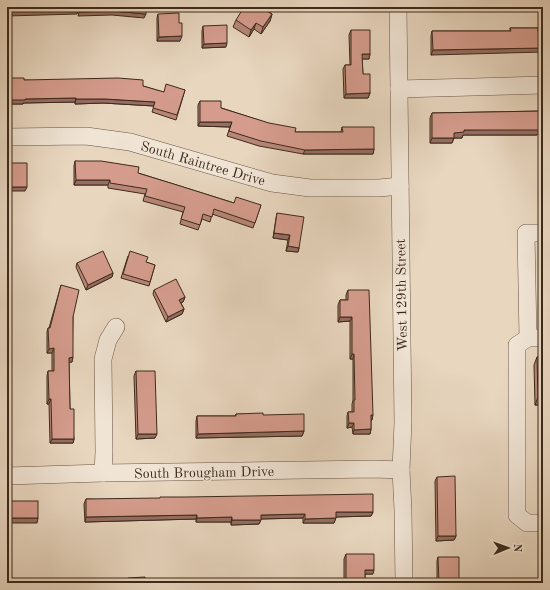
<svg xmlns="http://www.w3.org/2000/svg" width="550" height="590" font-family="'Old Standard TT',serif">
<style>
.lines{fill:none;stroke-linecap:round;stroke-linejoin:round}
.minor-casing{stroke:#685544;stroke-width:18}
.minor{stroke:#f0e4d5;stroke-width:17}
.wall{fill:#b78679;stroke:#3d2a1b}
.shaded-wall{fill:#956d63;stroke:#3d2a1b}
.building{fill:#d59c8d;stroke:#3d2a1b}
.labels{text-anchor:middle;stroke-width:3;stroke-linejoin:round;paint-order:stroke}
.street-label{font-size:14px;fill:#3d2a1b;stroke:#f0e4d5}
</style>
<rect width="100%" height="100%" fill="#e8d6bf"/>
<filter id="stains"><feTurbulence type="fractalNoise" baseFrequency=".005" numOctaves="4"/><feColorMatrix values="0 0 0 0 .2 0 0 0 0 .09 0 0 0 0 .02 0 0 0 .5 -.17"/></filter>
<radialGradient id="worn" r=".72"><stop offset=".6" stop-color="#630" stop-opacity="0"/><stop offset="1" stop-color="#630" stop-opacity=".3"/></radialGradient>
<g class="lines">
<g class="minor-casing">
<g id="minor">
<path d="M398,7L403,422L401,470L403,510L404,583"/>
<path d="M399,89L543,85"/>
<path d="M7,137L86,136L130,142L272,183L310,188H379L400,186"/>
<path d="M528,338L526,233H543"/>
<path d="M543,338H528L517,345V515L527,523H543"/>
<path d="M103,473L104,452L103,359L108,340L116,327"/>
<path d="M7,476L103,473L374,469L401,470"/>
</g>
</g>
<use href="#minor" class="minor"/>
</g>
<g class="wall">
<path d="M272,7L270,13L272,14L270,21L261,34L254,29L249,37L233,27L236,20Z"/>
<path d="M158,14L180,41H157V18Z"/>
<path d="M203,26L226,47L202,48V31Z"/>
<path d="M510,28H538L431,55V36L432,31H510Z"/>
<path d="M351,30L370,54L369,59H362L363,74L370,93L368,98H344L343,69L345,65H350L349,35Z"/>
<path d="M7,78L24,80L143,86L163,92L185,90L176,120L152,112L154,106L103,103L75,104V102L23,103V104H7Z"/>
<path d="M200,101L295,132H341L342,127L374,149L373,154H303L259,146L227,136L230,127L198,126V105Z"/>
<path d="M543,111V134H538L537,135H463L462,138H454L452,143H430V118L432,113Z"/>
<path d="M75,161L138,173L234,203L261,205L253,228L212,214L210,222L202,219L198,230L180,224L183,212L143,201L145,194L108,188V185H74V166Z"/>
<path d="M277,213L299,248L298,252L286,251L288,240L273,238L276,218Z"/>
<path d="M128,256L155,265L149,286L121,278Z"/>
<path d="M77,263L113,273L112,277L86,290L76,267Z"/>
<path d="M61,285L73,317L72,362H69L70,409L74,439L73,443H50L49,404H47V376L48,371H52V353H47V332L48,328H49Z"/>
<path d="M154,290L185,297L183,302L181,303L184,309L182,314L166,322L153,294Z"/>
<path d="M348,290L372,420H371V429L370,434H353L352,427L347,428V416L348,412H352V404L353,400V359H350V321L338,322V305L340,300H346V295Z"/>
<path d="M543,356V495H541L539,405H535L534,365L537,357Z"/>
<path d="M136,371L155,438L136,439L134,376Z"/>
<path d="M236,414L263,415L304,431L302,436L196,438V421L197,416H235Z"/>
<path d="M437,477L456,536L454,540L436,541L435,481Z"/>
<path d="M86,499L373,512L371,516L336,517L334,523H303V518L261,519L259,524L231,525V522H196V519L85,522L84,504Z"/>
<path d="M346,554L373,574H365V583H344V559Z"/>
<path d="M438,557L459,583H437V561Z"/>
</g>
<g class="shaded-wall">
<path d="M79,10L77,14L7,16V11Z"/>
<path d="M113,11L146,14L144,18L112,15L78,16L79,12Z"/>
<path d="M272,14L270,21L261,34L263,27Z"/>
<path d="M256,23L254,29L249,37L251,30Z"/>
<path d="M182,36L180,41H157L159,37Z"/>
<path d="M227,43L226,47L202,48L204,44Z"/>
<path d="M543,48V52L431,55L433,50Z"/>
<path d="M362,54H370L369,59H361Z"/>
<path d="M370,93L368,98H344L346,94Z"/>
<path d="M76,98L75,102L23,103V104H7V100L25,99Z"/>
<path d="M76,99H105L155,102L154,106L103,103L75,104Z"/>
<path d="M200,122H232L230,127L198,126Z"/>
<path d="M543,128V134H538L537,135H463L462,138H452L454,133L464,130Z"/>
<path d="M432,138H454L452,143H430Z"/>
<path d="M374,149L373,154H303L305,150Z"/>
<path d="M76,180H110L108,185H74Z"/>
<path d="M7,187H27L25,191H7Z"/>
<path d="M274,233L290,235L288,240L273,238Z"/>
<path d="M288,246L299,248L298,252L286,251Z"/>
<path d="M113,273L112,277L86,290L88,285Z"/>
<path d="M185,297L183,302L178,305L179,300Z"/>
<path d="M184,309L182,314L166,322L168,317Z"/>
<path d="M340,317H352L350,321L338,322Z"/>
<path d="M54,348L52,353H47L49,349Z"/>
<path d="M352,354H354L353,359H350Z"/>
<path d="M73,357L72,362H67L69,358Z"/>
<path d="M538,397H542L539,405H535Z"/>
<path d="M49,399H51L49,404H47Z"/>
<path d="M371,415H373L372,420H369Z"/>
<path d="M349,423H354L352,427L347,428Z"/>
<path d="M371,429L370,434H353L354,430Z"/>
<path d="M304,431L302,436L196,438L198,434Z"/>
<path d="M138,434H157L155,438L136,439Z"/>
<path d="M52,439H74L73,443H50Z"/>
<path d="M543,489V495H541Z"/>
<path d="M336,512H373L371,516L334,517Z"/>
<path d="M305,514L303,518L259,519L261,515Z"/>
<path d="M197,515L196,519L85,522L86,517Z"/>
<path d="M232,517L231,522H196L197,518Z"/>
<path d="M7,518H38L37,523H7Z"/>
<path d="M336,518L334,523H303L305,519Z"/>
<path d="M232,520H261L259,524L231,525Z"/>
<path d="M438,536H456L454,540L436,541Z"/>
<path d="M365,570H374L373,574H363Z"/>
</g>
<g class="building">
<path d="M7,7H146V14L113,11L79,12V10L7,11Z"/>
<path d="M244,7H272L268,12L272,14L263,27L256,23L251,30L236,20Z"/>
<path d="M179,13V23H182V36L159,37L158,14Z"/>
<path d="M227,25V43L204,44L203,26Z"/>
<path d="M510,28H538V32L543,31V48L433,50L432,31H511Z"/>
<path d="M351,30H370V54H362L363,74H370V93L346,94L345,65H351Z"/>
<path d="M7,78H24V80L118,78L143,80V86L164,92L166,84L185,90L177,115L153,108L155,102L105,99H76V98L25,99V100H7Z"/>
<path d="M200,101H221V108L269,123L296,128L295,132H343L342,127H374V149L305,150L261,141L229,131L232,122H200Z"/>
<path d="M543,111V128L539,129V130H464V132L454,133V138H432V113Z"/>
<path d="M75,161H101L139,167L138,173L177,185L234,203L236,197L261,205L255,223L214,209L212,217L203,214L200,225L181,219L185,207L145,196L147,189L110,183V180H76Z"/>
<path d="M8,163H27V187H7V169H8Z"/>
<path d="M277,213L304,217L299,248L288,246L290,235L274,233Z"/>
<path d="M103,251L113,273L88,285L77,263Z"/>
<path d="M130,251L148,257L146,262L155,265L150,282L123,274Z"/>
<path d="M176,279L185,297L179,300L184,309L168,317L154,290Z"/>
<path d="M61,285L79,290L73,317V357L69,358L70,409H74V439H52L51,399H49L48,371H54V348L49,349L48,328H50Z"/>
<path d="M348,290H369L373,415H371V429L354,430V423H349L348,412H354V400H355L354,354H352V317H340V300H348Z"/>
<path d="M543,356V438L542,397H538L537,357Z"/>
<path d="M136,371H155L157,434H138Z"/>
<path d="M263,413V415L304,414V431L198,434L197,416H236V414Z"/>
<path d="M455,476L456,536H438L437,477Z"/>
<path d="M373,494V512H336V518L305,519V514L261,515V520H232V517L197,518V515L86,517V499L160,498V497H186Z"/>
<rect x="7" y="501" width="31" height="17"/>
<path d="M346,554H374V570H365V583H346Z"/>
<path d="M438,557H459V583H439Z"/>
<path d="M145,577V583H128V578Z"/>
</g>
<g class="labels">
<g class="street-label">
<text transform="translate(203 163) rotate(16)" y="5">South Raintree Drive</text>
<text transform="translate(401 295) rotate(-91)" y="5">West 129th Street</text>
<text transform="translate(204 472) rotate(-1)" y="5">South Brougham Drive</text>
</g>
</g>
<rect width="550" height="590" fill="none" stroke="#e8d6bf" stroke-width="24"/>
<rect x="8" y="8" width="534" height="574" fill="none" stroke="#3d2a1b" stroke-width="2"/>
<rect x="12" y="12" width="526" height="566" fill="none" stroke="#3d2a1b"/>
<g transform="translate(508 548) rotate(89)" stroke="#f0e4d5" stroke-width="3" paint-order="stroke">
<path d="M0-3L7 15L0 10L-7 15Z" fill="#3d2a1b"/>
<text y="-6" font-size="11" font-weight="bold" text-anchor="middle" fill="#3d2a1b">N</text>
</g>
<rect width="100%" height="100%" filter="url(#stains)"/>
<rect width="100%" height="100%" fill="url(#worn)"/>
</svg>
